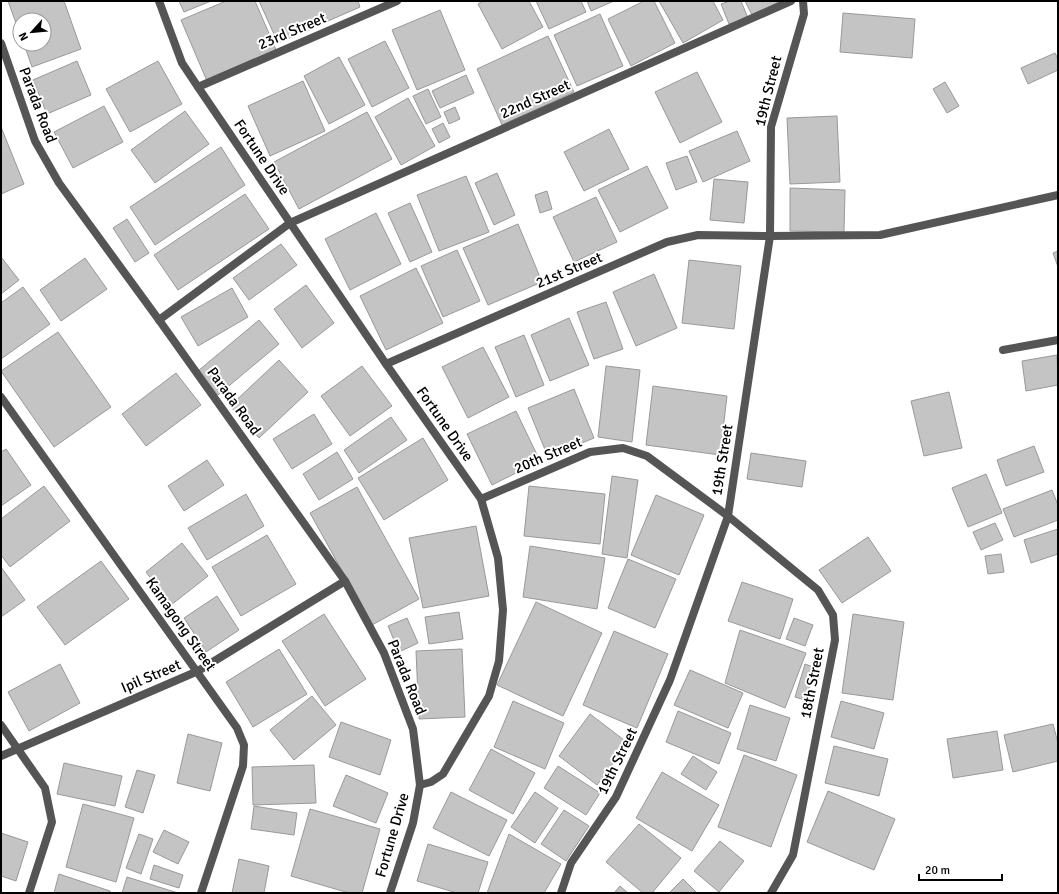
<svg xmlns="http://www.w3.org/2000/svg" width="1059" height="894" font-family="Signika,sans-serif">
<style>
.building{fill:#c4c4c4;stroke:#999}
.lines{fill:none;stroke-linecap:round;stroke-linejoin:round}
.service{stroke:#555;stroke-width:8}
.minor{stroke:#555;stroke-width:8}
.tertiary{stroke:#555;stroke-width:8}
.labels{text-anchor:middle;stroke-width:4;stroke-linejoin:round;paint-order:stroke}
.street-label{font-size:15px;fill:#000;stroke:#fff}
</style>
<rect width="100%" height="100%" fill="#fff"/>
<g class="building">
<path d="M8,1H64L81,49L32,67L24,44H44V20H20V34Z"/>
<path d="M179,1H211L184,12Z"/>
<path d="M226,1H255L277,52L207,81L181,20Z"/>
<path d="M259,1H358L360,7L278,43Z"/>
<path d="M483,1H529L543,27L502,49L478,4Z"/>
<path d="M536,1H581L586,12L549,29Z"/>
<path d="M587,1H614L591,11Z"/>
<path d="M644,1H654L675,43L631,66L608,19Z"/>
<path d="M659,1H713L723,20L683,43Z"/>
<path d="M730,1H741L748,18L729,24L721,4Z"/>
<path d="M745,1H781L752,15Z"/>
<path d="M440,10L465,70L417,90L392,30Z"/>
<path d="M843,13L915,19L912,58L840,52Z"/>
<path d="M600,14L623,66L577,86L554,35Z"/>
<path d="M548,36L574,92L502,125L477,69Z"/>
<path d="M385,41L409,88L372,107L348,59Z"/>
<path d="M1055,53L1058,59V70L1028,84L1021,68Z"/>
<path d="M339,57L365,105L329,124L304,76Z"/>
<path d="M77,61L91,95L47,114L33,80Z"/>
<path d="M158,61L182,104L130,132L106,89Z"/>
<path d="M697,72L722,122L680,143L655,92Z"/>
<path d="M466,75L474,93L440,108L432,91Z"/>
<path d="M303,81L325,131L270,156L248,106Z"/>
<path d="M945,82L959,106L947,113L933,89Z"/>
<path d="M428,89L441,117L426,124L413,96Z"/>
<path d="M408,98L435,146L401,165L375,117Z"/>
<path d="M104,106L123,142L73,168L54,132Z"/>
<path d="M455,107L460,119L449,124L444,112Z"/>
<path d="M185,111L209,144L155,183L131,150Z"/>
<path d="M367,112L392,159L299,209L274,162Z"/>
<path d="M837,116L840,182L790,184L787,118Z"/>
<path d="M443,123L450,137L439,143L432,129Z"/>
<path d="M1,127L24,184L1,194Z"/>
<path d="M609,129L629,169L584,191L564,152Z"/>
<path d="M737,131L750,161L703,182L689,151Z"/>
<path d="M221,147L245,185L155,245L130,207Z"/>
<path d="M687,156L697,182L676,190L666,163Z"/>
<path d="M647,166L668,208L620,232L598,190Z"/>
<path d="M497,173L515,215L494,225L475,183Z"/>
<path d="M466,176L489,232L439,251L417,195Z"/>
<path d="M714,179L748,182L744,223L710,220Z"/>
<path d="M790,188L845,190L844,232L790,231Z"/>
<path d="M547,191L552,209L540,213L535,195Z"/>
<path d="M245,194L269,229L178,290L154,255Z"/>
<path d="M596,197L617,242L574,262L553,217Z"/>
<path d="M410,203L432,252L410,262L388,213Z"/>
<path d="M376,213L401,264L350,290L325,239Z"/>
<path d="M127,219L149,253L135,262L113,228Z"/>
<path d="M518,224L542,282L488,305L463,248Z"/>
<path d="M281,244L297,265L249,300L233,278Z"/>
<path d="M457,250L480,301L443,317L421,266Z"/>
<path d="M1058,251V267L1053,253Z"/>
<path d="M1,257L19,280L1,294Z"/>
<path d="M85,258L107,289L61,321L40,290Z"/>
<path d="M689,260L741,266L734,329L682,323Z"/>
<path d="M416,268L443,323L386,350L360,296Z"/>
<path d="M654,274L677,328L636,346L613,292Z"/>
<path d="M306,285L334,323L302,348L274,309Z"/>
<path d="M23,287L50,324L1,359V303Z"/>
<path d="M232,288L248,317L198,346L181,317Z"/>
<path d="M606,302L623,349L594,359L577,312Z"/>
<path d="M569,318L589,365L550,381L531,335Z"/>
<path d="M259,320L279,344L218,395L198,371Z"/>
<path d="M58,332L111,407L54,447L1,371Z"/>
<path d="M524,335L544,385L516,397L495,347Z"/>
<path d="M483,347L509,397L468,418L442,367Z"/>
<path d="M1057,355L1058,385L1026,391L1022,361Z"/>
<path d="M279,360L308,392L259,438L230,406Z"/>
<path d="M362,366L392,406L350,436L321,396Z"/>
<path d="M606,366L640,370L632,442L598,437Z"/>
<path d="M176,373L201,405L146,446L122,414Z"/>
<path d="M653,386L727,396L720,455L646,445Z"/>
<path d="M574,389L594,438L548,457L528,408Z"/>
<path d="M949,392L962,448L924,456L911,401Z"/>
<path d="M516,411L540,461L492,485L467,434Z"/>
<path d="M314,414L332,444L292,469L273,439Z"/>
<path d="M391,417L407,440L359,473L344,450Z"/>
<path d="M423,438L448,480L384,520L358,478Z"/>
<path d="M1034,446L1044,472L1006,486L997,460Z"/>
<path d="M6,449L31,485L1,506V452Z"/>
<path d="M337,452L353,479L319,500L303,474Z"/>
<path d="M751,453L806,461L802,487L747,479Z"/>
<path d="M207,460L224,485L184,511L168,486Z"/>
<path d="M986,474L1002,513L968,527L952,488Z"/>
<path d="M612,476L638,480L627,558L602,554Z"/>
<path d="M44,486L70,521L10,567L1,555V519Z"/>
<path d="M529,486L605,494L600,544L524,536Z"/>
<path d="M357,487L419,599L372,625L310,513Z"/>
<path d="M1052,490L1058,505V520L1014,537L1003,509Z"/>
<path d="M246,494L264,526L207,560L188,528Z"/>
<path d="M656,495L704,515L679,575L631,555Z"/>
<path d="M995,523L1003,540L981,550L973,532Z"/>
<path d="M476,526L489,596L423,608L409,538Z"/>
<path d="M1058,529V554L1031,563L1024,540Z"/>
<path d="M267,535L296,584L241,616L212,567Z"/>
<path d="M868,537L891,571L842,603L819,570Z"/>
<path d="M182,543L208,576L171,605L146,572Z"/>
<path d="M530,546L605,558L597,609L523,597Z"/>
<path d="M1001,554L1004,572L988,574L985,556Z"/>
<path d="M628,559L676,579L655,628L608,608Z"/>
<path d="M101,561L129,599L65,645L37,607Z"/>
<path d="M1,567L25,600L1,617Z"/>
<path d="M742,582L793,599L780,639L728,621Z"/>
<path d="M217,596L239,630L206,652L184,618Z"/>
<path d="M536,602L602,633L563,716L497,685Z"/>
<path d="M459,612L463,639L429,644L425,617Z"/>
<path d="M324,614L366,679L325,706L282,641Z"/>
<path d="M853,614L904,622L893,700L842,693Z"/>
<path d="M407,618L418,643L399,652L388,626Z"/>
<path d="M794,618L813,625L805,646L786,639Z"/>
<path d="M740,630L806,653L785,708L725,683Z"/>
<path d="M614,631L668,654L637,728L583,705Z"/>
<path d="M279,649L307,694L253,727L226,682Z"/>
<path d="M462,649L465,717L419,719L416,651Z"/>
<path d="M60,664L80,703L29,731L8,692Z"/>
<path d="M805,664L816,668L805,700L795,697Z"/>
<path d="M690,670L743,693L728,728L674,705Z"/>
<path d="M312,696L336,725L294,760L270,730Z"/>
<path d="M513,701L564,723L545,769L494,747Z"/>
<path d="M841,701L884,713L874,749L831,737Z"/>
<path d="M750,705L790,718L776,761L737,749Z"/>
<path d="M678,711L731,733L719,764L666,742Z"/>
<path d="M590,714L628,743L597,785L559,756Z"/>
<path d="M341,722L391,740L380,775L329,757Z"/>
<path d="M1053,724L1058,743V761L1013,772L1004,735Z"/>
<path d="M997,731L1003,770L953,778L947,739Z"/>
<path d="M188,734L222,743L210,791L177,783Z"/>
<path d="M834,746L888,759L879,796L825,783Z"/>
<path d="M491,749L535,773L513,814L469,790Z"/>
<path d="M744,755L797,775L771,847L718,827Z"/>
<path d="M693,756L717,772L706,790L681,774Z"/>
<path d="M64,763L122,776L115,806L57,794Z"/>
<path d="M314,765L316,803L253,805L252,767Z"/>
<path d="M558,766L600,793L586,815L544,788Z"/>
<path d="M137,770L155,775L143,813L125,807Z"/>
<path d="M662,772L719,805L692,851L636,818Z"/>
<path d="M346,775L388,793L376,823L333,806Z"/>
<path d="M828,791L895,819L874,870L807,842Z"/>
<path d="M451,792L507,820L489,856L433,828Z"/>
<path d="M535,792L558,808L535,843L511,827Z"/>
<path d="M83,804L134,818L116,882L66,867Z"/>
<path d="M254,806L297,813L294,835L251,829Z"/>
<path d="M310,809L380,829L362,893H349L291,876Z"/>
<path d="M564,810L589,826L566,861L541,844Z"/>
<path d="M639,824L681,858L652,893H643L606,862Z"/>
<path d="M164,830L189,842L178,864L153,852Z"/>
<path d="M1,833L28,842L16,881L1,876Z"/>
<path d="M139,834L153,839L141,874L126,868Z"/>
<path d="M509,834L561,864L544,893H487Z"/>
<path d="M720,841L744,861L719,892L694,871Z"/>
<path d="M428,844L488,862L478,893H457L417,881Z"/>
<path d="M239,859L269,866L264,893H232Z"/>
<path d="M154,865L183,875L179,888L150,879Z"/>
<path d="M59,874L110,891V893H54Z"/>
<path d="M127,877L178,893H122Z"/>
<path d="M683,879L697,893H669Z"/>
<path d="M620,886L628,893H614Z"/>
</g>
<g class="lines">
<g class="service">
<path d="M159,320L290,223"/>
<path d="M1003,350L1058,340"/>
</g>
<g class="minor">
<path d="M159,1L182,63L198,87L386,364L481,499L498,558L503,610L499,661L489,696L443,774L431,782L420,785"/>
<path d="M198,87L397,1"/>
<path d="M290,223L791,1"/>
<path d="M386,364L667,242L698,235L770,236L880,235L1058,195"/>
<path d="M1,397L237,728L244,745L243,766L201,893"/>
<path d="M481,499L590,452L623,448L647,456L728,516L818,590L833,615L835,640L793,855L771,893"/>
<path d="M1,725L45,788L52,822L29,893"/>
<path d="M1,756L198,671L345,581"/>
<path d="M561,893L571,863L616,797L670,680L728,516L770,236L771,127L804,14L803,1"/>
</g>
<path class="tertiary" d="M1,43L35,141L59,183L159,320L345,581L384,653L413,729L420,785L413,823L390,893"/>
</g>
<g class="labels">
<g class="street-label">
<text transform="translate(292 31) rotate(-23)" y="5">23rd Street</text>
<text transform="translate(768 91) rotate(-76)" y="5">19th Street</text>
<text transform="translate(535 99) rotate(-24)" y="5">22nd Street</text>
<text transform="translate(38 105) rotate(69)" y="5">Parada Road</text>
<text transform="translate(262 157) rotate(56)" y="5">Fortune Drive</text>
<text transform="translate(569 270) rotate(-23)" y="5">21st Street</text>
<text transform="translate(234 401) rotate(54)" y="5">Parada Road</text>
<text transform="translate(445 424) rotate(55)" y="5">Fortune Drive</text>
<text transform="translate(548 455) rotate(-23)" y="5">20th Street</text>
<text transform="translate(722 460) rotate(-81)" y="5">19th Street</text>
<text transform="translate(181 624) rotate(55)" y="5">Kamagong Street</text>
<text transform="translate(151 676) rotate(-23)" y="5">Ipil Street</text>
<text transform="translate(407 677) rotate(68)" y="5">Parada Road</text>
<text transform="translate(812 683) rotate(-79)" y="5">18th Street</text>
<text transform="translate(617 761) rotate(-64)" y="5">19th Street</text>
<text transform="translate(392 835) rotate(-74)" y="5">Fortune Drive</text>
</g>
</g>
<rect width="1059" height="894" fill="none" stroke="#000000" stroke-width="4"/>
<g transform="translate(32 32) rotate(243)"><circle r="19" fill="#ffffff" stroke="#999999"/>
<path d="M0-3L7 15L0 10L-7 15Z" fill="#000000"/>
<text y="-6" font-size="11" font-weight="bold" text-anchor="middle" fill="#000000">N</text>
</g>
<path d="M919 874v6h83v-6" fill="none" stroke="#000000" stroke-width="2"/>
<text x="925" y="874" font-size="12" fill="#000000" stroke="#ffffff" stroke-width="3" paint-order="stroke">20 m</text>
</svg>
